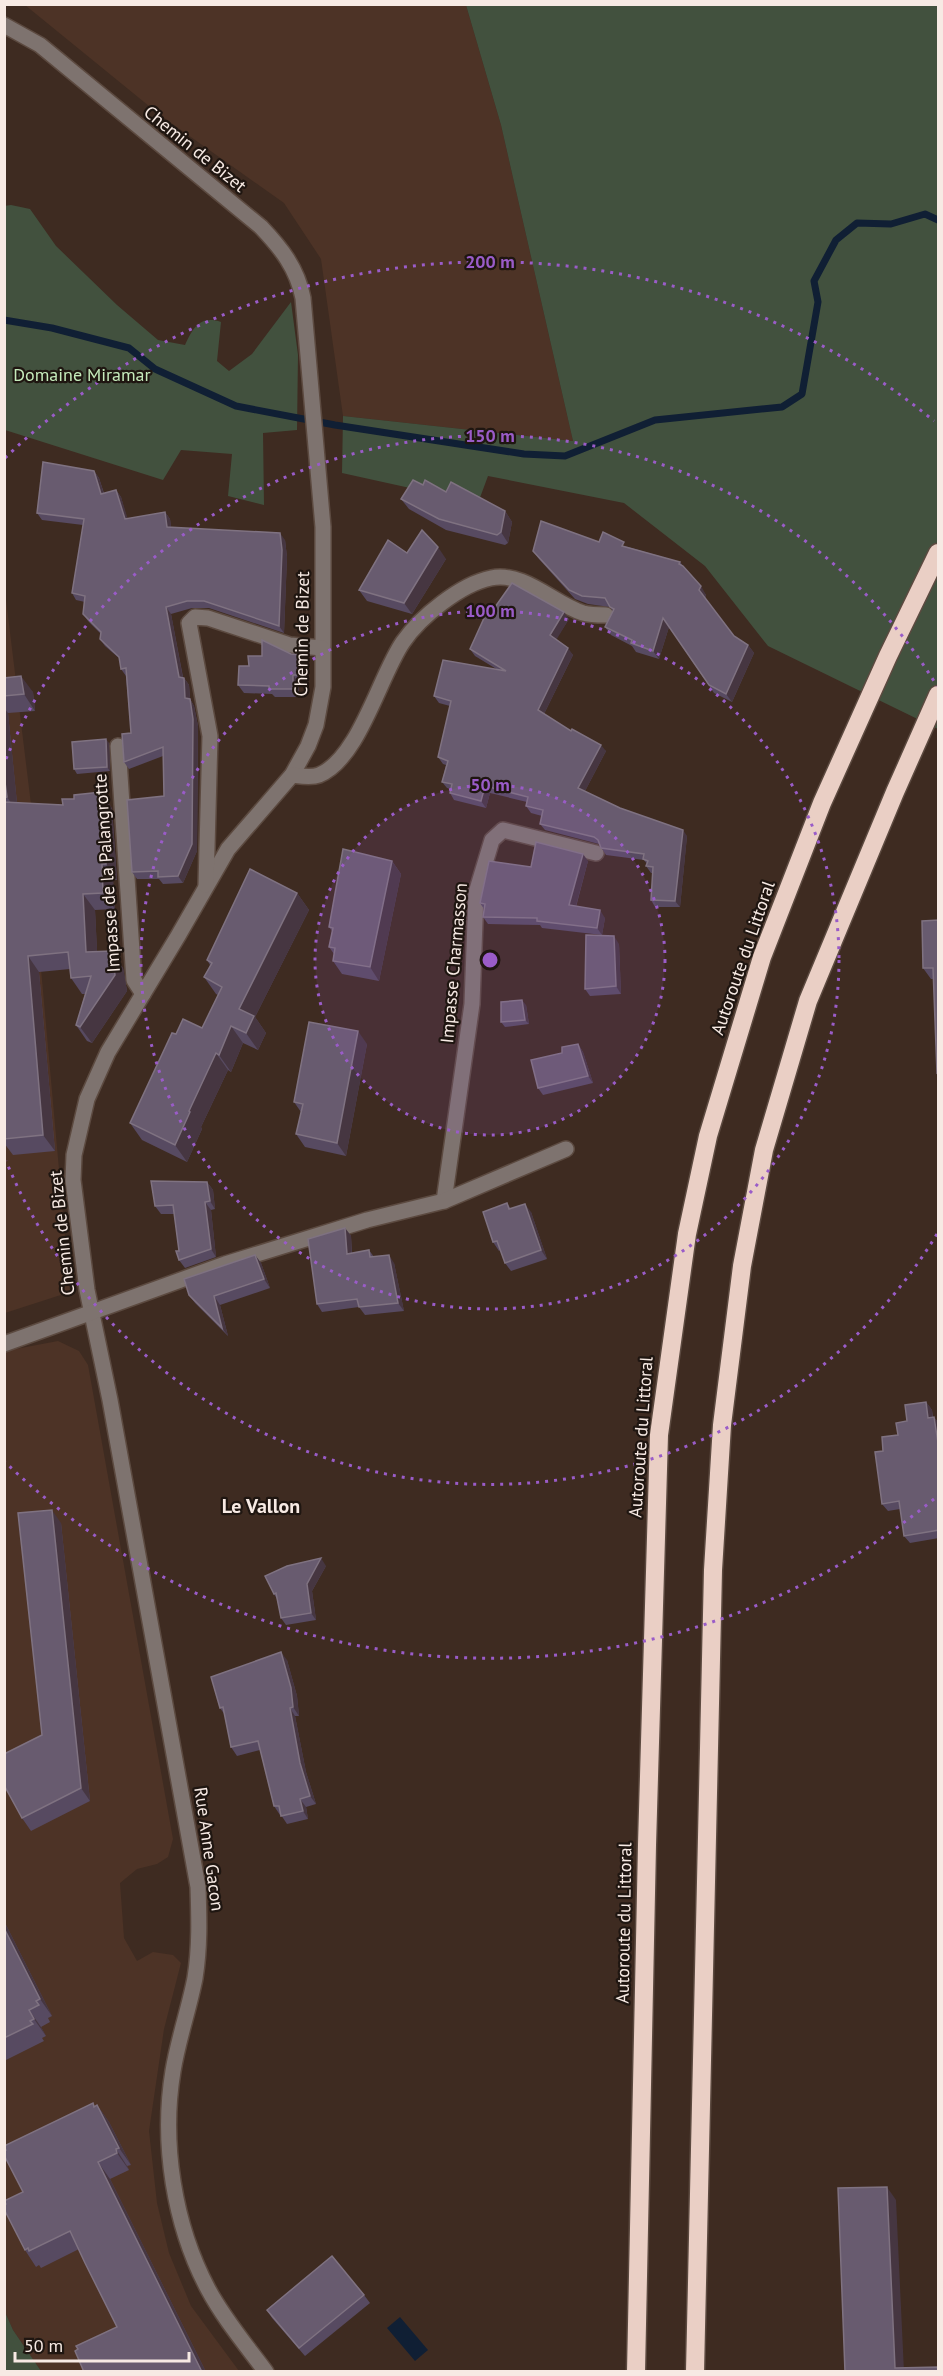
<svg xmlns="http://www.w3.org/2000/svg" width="943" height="2376" font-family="'PT Sans',sans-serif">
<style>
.built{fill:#4d3326}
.green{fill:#42513e}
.water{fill:#101f34}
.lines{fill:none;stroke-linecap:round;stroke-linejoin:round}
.stream{stroke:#101f34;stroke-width:7}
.minor-casing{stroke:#5c4a40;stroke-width:18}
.highway-casing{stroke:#5c4a40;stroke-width:21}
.minor{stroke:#7e736f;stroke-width:15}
.highway{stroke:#eacfc5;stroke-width:18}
.wall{fill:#574a61}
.shaded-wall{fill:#463641}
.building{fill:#685b6f;stroke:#7f7281;stroke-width:1.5}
.ring{fill:none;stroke:#9a5cc8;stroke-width:3;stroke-dasharray:3 6}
.labels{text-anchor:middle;stroke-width:4.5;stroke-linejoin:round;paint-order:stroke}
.street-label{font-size:18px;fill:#f7eae4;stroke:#1f1611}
.park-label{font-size:18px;fill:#c5eabb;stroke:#1f1611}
.neighbourhood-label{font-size:20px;font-weight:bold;fill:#f7eae4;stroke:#1f1611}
.centre{fill:#9a5cc8;stroke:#1f1611;stroke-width:3}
.ring-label{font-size:18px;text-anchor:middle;font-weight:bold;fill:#9a5cc8;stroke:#1f1611;stroke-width:4.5;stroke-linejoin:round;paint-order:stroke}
</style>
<rect width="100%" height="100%" fill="#3e2b21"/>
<g class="built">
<path d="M25,5H466L501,125L573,441L343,416L321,259L284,203L160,115Z"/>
<path d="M4,583L34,829L31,857L70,1292L5,1313Z"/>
<path d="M58,1341L79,1351L88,1365L173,1839L168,1857L157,1864L137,1869L120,1883L124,1938L137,1961L153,1952L173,1955L181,1963L164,2029L149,2131L157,2203L169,2253L191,2306L239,2371H41L13,2330L5,2312V1351Z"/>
</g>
<g class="green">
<path d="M466,5H938V729L768,646L705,566L624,503L488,476L478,503L342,473L343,416L573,441L501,125Z"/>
<path d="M11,205L30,209L56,246L117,305L158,340L185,345C193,328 200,315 221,322L217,361L229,371L252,354L291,302L298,355L297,430L263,433L264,505L228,496L232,454L181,450L163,480L5,430L4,206Z"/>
<path d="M5,2312L13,2330L41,2371H5Z"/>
</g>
<path class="water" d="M400,2317L428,2350L415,2361L387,2328Z"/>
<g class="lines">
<path class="stream" d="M4,320L52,328L129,348L155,369L236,406L335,425L524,454L565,456L655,420L782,407L802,394L818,302L814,281L836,240L857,223L891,224L925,214L938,220"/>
<g class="minor-casing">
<g id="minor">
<path d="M4,25L40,45L261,227C281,248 297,268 303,298L323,527V687L316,725L308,746L292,775L228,849L178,936L108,1052L87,1099L74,1155L73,1180L87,1290L110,1400L198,1887C199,1917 200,1947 195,1978C189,2009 178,2040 173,2071C161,2143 174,2225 208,2289C224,2319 246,2345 266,2372"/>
<path d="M118,746L134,980L143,994"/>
<path d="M292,775C301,776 311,778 319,775C359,759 380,675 403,642C420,617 461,584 491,578C524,571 554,604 583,613C590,615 599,615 606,615"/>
<path d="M206,885L210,736L189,623L195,617L208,618L290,645L322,648"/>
<path d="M444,1201L472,1004L476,893L492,840L503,830L596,853"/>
<path d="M4,1344L225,1264L367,1220L444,1201L566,1149"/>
</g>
</g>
<g class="highway-casing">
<g id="highway">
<path d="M636,2372L647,1845L659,1435L687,1234L708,1136L762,957L822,803L888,656L938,553"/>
<path d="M695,2372L713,1570L722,1425L742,1266L764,1150L808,1001L895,792L938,695"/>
</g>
</g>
<use href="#minor" class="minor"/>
<use href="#highway" class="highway"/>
</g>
<g class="wall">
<path d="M94,471L99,478L104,493L116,490L121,497L127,519L165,512L170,519L171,527L285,540L287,557L284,633L209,608H192L171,614L183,677L184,678L189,685L190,699L194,706L198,726L197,851L183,883L163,884L159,879H137L132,872L164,796L163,756L129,769L124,762L131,733L126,676L121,669L120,659L105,646L100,639L101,634L88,621L83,614L85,602L76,600L72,593L83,525L42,520L37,513Z"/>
<path d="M423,485L505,511L512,522L508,543L505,545L446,530L409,509L401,499Z"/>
<path d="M599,542L628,547L680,562L706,595L705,598L734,636L748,645L754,653L732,702L714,693L669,627L659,659L636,652L632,646L611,635L605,627L613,611L610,607L588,604L575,599L539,559L533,551Z"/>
<path d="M407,553L446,559L412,614L367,601L359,590Z"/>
<path d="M488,617L569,619L556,639L573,655L544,714L571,731L606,751L585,791L620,808L687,836L680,907H655L651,900L653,873H651L646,866L647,864L644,860L606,855L599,844L545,830L540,824L542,816L531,813L526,806L527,802L490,793L486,808L454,800L450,793L451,789L447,788L442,782L446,765L443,764L438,757L450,706L439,703L434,696L498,670L475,656L470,649Z"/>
<path d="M291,654L302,655L308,663V683H299V697H275L272,694L244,693L238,685L249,666L262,656Z"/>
<path d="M4,678L33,692L35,711L8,713L17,803L112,808L117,880H113L115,909L95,910L97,952L123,968L127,991L92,1043L87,1041L76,1025L85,994H82L71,978L70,969L39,972L55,1151L13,1155L4,1143Z"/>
<path d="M109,743L110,771L77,774L74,769Z"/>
<path d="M392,861L401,874L379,981L342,974L333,961L334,954L329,947L332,931L329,927Z"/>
<path d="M588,861L576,907L605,918L602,935L542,928L540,925L488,924L483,917L484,909L480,903L531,867Z"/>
<path d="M297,893L309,910L255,1017L266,1033L258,1050L243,1043L231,1072L228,1070L201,1127L202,1129L187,1162L142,1140L130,1123L176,1034L202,1028L218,995L216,994L204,977L210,965L207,960Z"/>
<path d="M939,920V1075L937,1073L934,979H931L923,968Z"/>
<path d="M619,944L621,994L590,996L585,989Z"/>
<path d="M526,1005L529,1024L505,1027L501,1022Z"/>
<path d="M367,1044L346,1156L305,1147L296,1134L301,1112L294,1102Z"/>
<path d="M578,1044L583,1052L593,1083L543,1095L538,1088L562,1053Z"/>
<path d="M207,1182L213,1190L215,1209L211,1210L216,1257L185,1268L179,1260V1251L174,1214H161L155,1206Z"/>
<path d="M507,1203L511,1209L531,1212L547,1259L511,1271L505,1263L500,1250L499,1251L493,1242Z"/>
<path d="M345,1228L351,1236L352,1253L369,1250L374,1257L394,1263L404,1311L365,1315L359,1307L322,1312L317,1304Z"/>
<path d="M255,1255L261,1263L270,1288L220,1305L228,1336L195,1303L189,1295Z"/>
<path d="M926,1402L932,1410L933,1417H934L939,1424V1538L910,1543L904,1536L900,1509L888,1511L882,1504L883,1451L898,1435L907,1421Z"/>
<path d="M61,1523L90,1801L31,1831L22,1818L42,1735Z"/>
<path d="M326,1566L312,1591L316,1620L286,1625L281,1618L277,1599L274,1594Z"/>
<path d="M287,1660L297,1696L299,1716H295L306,1772L316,1804L306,1807L308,1819L287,1824L281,1815H280L274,1806L260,1750L237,1756L231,1747L225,1715L220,1708Z"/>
<path d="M4,1921L52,2016L48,2018L50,2022L41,2027L46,2036L42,2038L44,2041L4,2061Z"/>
<path d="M93,2103L95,2106L97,2105L109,2122L131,2165L127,2166L129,2170L110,2179L206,2372H84L117,2327L79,2249L41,2268L39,2265L36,2267L25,2250L23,2192Z"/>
<path d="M364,2295L370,2303L305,2356L272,2318L267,2310Z"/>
</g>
<g class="shaded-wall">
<path d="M94,471L99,478L106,501L101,494Z"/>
<path d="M116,490L121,497L130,526L125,519Z"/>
<path d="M505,511L512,522L508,543L501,532Z"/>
<path d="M165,512L170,519L172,534L167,527Z"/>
<path d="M280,533L285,540L287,557L284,633L279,626Z"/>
<path d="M438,547L446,559L412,614L404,603Z"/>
<path d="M701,586L706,595L705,599L699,590Z"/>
<path d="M166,607L171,614L184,684L179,677Z"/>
<path d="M564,612L569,619L555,642L550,635Z"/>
<path d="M663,618L669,627L659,659L653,651Z"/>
<path d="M748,645L754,653L732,702L726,694Z"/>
<path d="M568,648L573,655L543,716L538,710Z"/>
<path d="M302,655L308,663V683L302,675Z"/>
<path d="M293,675L299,683V697L293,689Z"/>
<path d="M21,676L33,692L35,711L24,694Z"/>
<path d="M184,678L189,685L190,699L194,706L198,726L197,851L183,883L178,876L185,698Z"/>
<path d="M4,708L8,713L18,813L7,797L4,775Z"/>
<path d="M106,739L109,743L110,771L107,767Z"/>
<path d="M601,745L606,751L583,795L578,788Z"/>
<path d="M485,786L490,793L486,808L481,801Z"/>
<path d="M101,792L112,808L117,880L106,864Z"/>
<path d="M683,830L687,836L680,907L675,901Z"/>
<path d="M583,854L588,861L574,913L569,905Z"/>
<path d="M392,861L401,874L379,981L370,967Z"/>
<path d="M102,864L113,880L115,909L103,893Z"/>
<path d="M297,893L309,910L255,1017L266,1033L258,1050L246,1033L239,1009Z"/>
<path d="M83,894L95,910L98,968L86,952Z"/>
<path d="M600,910L605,918L602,935L597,928Z"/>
<path d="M614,936L619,944L621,994L616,986Z"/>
<path d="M112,951L123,968L127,991L92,1043L80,1027Z"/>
<path d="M28,956L39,972L55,1151L43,1135Z"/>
<path d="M522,1000L526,1005L529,1024L525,1020Z"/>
<path d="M231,1026L243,1043L231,1072L219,1055Z"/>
<path d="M358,1031L367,1044L346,1156L337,1143Z"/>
<path d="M578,1044L583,1052L593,1083L588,1076Z"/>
<path d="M216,1053L228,1070L201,1127L202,1129L187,1162L175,1145L189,1111Z"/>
<path d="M207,1182L213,1190L215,1209L210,1201Z"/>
<path d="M205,1202L211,1210L216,1257L211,1249Z"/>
<path d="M525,1204L531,1212L547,1259L541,1250Z"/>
<path d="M345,1228L351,1236L352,1262L347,1254Z"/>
<path d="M255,1255L261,1263L270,1288L264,1279Z"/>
<path d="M389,1255L394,1263L404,1311L398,1303Z"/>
<path d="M214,1296L220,1305L228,1336L222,1328Z"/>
<path d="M926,1402L932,1410L933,1426L928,1418Z"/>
<path d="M934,1417L939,1424V1449Z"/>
<path d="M52,1510L61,1523L90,1801L81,1788Z"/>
<path d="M321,1558L326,1566L312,1591L316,1620L311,1613L307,1584Z"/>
<path d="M281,1652L287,1660L297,1696L299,1716L293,1707Z"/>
<path d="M290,1708L295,1716L306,1772L316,1804L310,1796L300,1763Z"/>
<path d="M300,1799L306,1807L308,1819L303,1811Z"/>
<path d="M4,1921L52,2016L40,1999L4,1928Z"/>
<path d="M29,2010L41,2027L46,2036L34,2019Z"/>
<path d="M97,2105L109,2122L131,2165L119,2148Z"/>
<path d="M116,2149L127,2166L129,2170L117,2153Z"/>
<path d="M98,2162L110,2179L206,2372H202Z"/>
<path d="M887,2187L896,2200L904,2372L895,2368Z"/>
</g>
<g class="building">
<path d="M43,462L94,471L101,494L116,490L125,519L165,512L167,527L280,533L282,550L279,626L204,601H187L166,607L179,677L184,678L185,698L190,699L193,719L192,844L178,876L158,877V871L132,872L127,800L164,796L163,747L124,762L122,734L131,733L126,668L121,669L119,657L100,639L101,632L83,614L85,596L72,593L84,519L37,513Z"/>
<path d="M413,480L423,485L425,480L446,492L451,482L505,511L501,532L497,535L439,519L401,499Z"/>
<path d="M541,521L599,542L603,532L624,542L622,546L680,562L679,564L683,566L701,586L699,590L734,636L748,645L726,694L709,685L663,618L653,651L631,643L632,640L605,627L614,609L610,607L605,598L582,596L569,590L533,551Z"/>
<path d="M422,530L438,547L404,603L359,590L388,540L407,553Z"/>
<path d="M512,583L564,612L550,635L568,648L538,710L571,731L572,729L601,745L578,788L620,808L683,830L675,901L651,900L653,867L646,866L648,861L643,859L644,854L601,848L598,840L594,837L540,824L543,810L526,806L528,797L485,786L481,801L450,793L452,784L442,782L448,761L438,757L451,701L434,696L443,660L506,671L470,649L485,616L488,617Z"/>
<path d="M262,640L291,654L302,655V675H293V689H269V686L238,685L239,666H249L248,656H262Z"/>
<path d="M21,676L24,694L4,696V678Z"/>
<path d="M106,739L107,767L74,769L72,742Z"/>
<path d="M4,775L7,797L4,798Z"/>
<path d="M101,792L106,864H102L103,893L83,894L86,952L112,951L115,975L80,1027L76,1025L91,976L71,978L68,952L28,956L43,1135L4,1139V802L63,805L62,799H74V795Z"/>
<path d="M536,842L583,854L569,905L600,910L597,928L537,921V918L483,917L485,904L480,903L489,861L531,867Z"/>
<path d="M343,849L392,861L370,967L333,961L335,948L329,947L333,928L329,927Z"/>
<path d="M250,869L297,893L239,1009L254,1016L246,1033L231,1026L219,1055L216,1053L189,1111L190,1112L175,1145L130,1123L172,1033L176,1034L183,1019L202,1028L222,987L204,977L212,963L207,960Z"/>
<path d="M939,920V1072L937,1073L933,968H923L922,921Z"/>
<path d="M586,935L614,936L616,986L585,989Z"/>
<path d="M522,1000L525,1020L501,1022V1002Z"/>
<path d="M309,1022L358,1031L337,1143L296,1134L303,1104L294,1102Z"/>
<path d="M578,1044L588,1076L538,1088L531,1060L562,1053V1047Z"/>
<path d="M151,1181L207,1182L210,1201L205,1202L211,1249L179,1260L176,1251H179L173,1205L155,1206Z"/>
<path d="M507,1203L509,1209L525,1204L541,1250L505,1263L497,1241L493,1242L483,1212Z"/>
<path d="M345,1228L347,1254L369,1250L370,1257L389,1255L398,1303L359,1307L357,1299L317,1304L308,1239Z"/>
<path d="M255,1255L264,1279L214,1296L222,1328L189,1295L184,1279Z"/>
<path d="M926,1402L928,1418L934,1417L939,1449V1530L904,1536L899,1501L882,1504L875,1452L883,1451L882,1437L898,1435L896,1423L907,1421L905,1405Z"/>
<path d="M52,1510L81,1788L22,1818L4,1785V1754L42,1735L18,1513Z"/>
<path d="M321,1558L307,1584L311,1613L281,1618L276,1593L274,1594L265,1576L287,1566Z"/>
<path d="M281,1652L291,1688L293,1707L290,1708L300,1763L310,1796L300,1799L303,1811L281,1816L279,1806H274L258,1741L231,1747L223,1707L220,1708L211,1677Z"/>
<path d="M4,1928L40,1999L36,2001L39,2005L29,2010L34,2019L30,2021L33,2024L4,2038Z"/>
<path d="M93,2103L94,2107L97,2105L119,2148L116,2149L117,2153L98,2162L202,2372H84L75,2351L78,2349L76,2346L117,2327L85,2263L70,2231L29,2251L28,2248L25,2250L4,2209V2205L6,2204L4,2201L23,2192L4,2155V2150H6L4,2146Z"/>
<path d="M887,2187L895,2368L939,2367V2372H845L838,2188Z"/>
<path d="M332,2256L364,2295L299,2348L267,2310Z"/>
</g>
<circle cx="490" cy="960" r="175" fill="#9a5cc8" fill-opacity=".12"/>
<g class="ring">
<circle cx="490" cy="960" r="175"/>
<circle cx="490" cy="960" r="349"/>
<path d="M937 1234A524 524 0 0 1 6 1161M6 759A524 524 0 0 1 937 686"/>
<path d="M934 1499A698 698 0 0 1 5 1462M5 458A698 698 0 0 1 934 421"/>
</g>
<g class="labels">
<g class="street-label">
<text transform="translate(195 149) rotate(39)" y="6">Chemin de Bizet</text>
<text transform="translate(302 634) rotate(-89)" y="6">Chemin de Bizet</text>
<text transform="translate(107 873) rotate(-94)" y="6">Impasse de la Palangrotte</text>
<text transform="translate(743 958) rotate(-71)" y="6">Autoroute du Littoral</text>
<text transform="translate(454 963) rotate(-85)" y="6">Impasse Charmasson</text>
<text transform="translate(62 1233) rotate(-96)" y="6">Chemin de Bizet</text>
<text transform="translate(641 1437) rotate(-86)" y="6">Autoroute du Littoral</text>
<text transform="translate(209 1849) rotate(82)" y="6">Rue Anne Gacon</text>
<text transform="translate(624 1923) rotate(-89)" y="6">Autoroute du Littoral</text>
</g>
<g class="park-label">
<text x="82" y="381">Domaine Miramar</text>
</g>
<g class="neighbourhood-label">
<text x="261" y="1513">Le Vallon</text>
</g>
</g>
<circle cx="490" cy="960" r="9" class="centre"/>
<g class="ring-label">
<text x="490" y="268">200 m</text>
<text x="490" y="442">150 m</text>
<text x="490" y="617">100 m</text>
<text x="490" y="791">50 m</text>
</g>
<rect width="943" height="2376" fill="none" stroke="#f7eae4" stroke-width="12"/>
<path d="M15 2352v9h174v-9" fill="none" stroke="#f7eae4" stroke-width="3"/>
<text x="24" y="2352" font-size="18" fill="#f7eae4" stroke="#1f1611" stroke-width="4.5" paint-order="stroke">50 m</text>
</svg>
